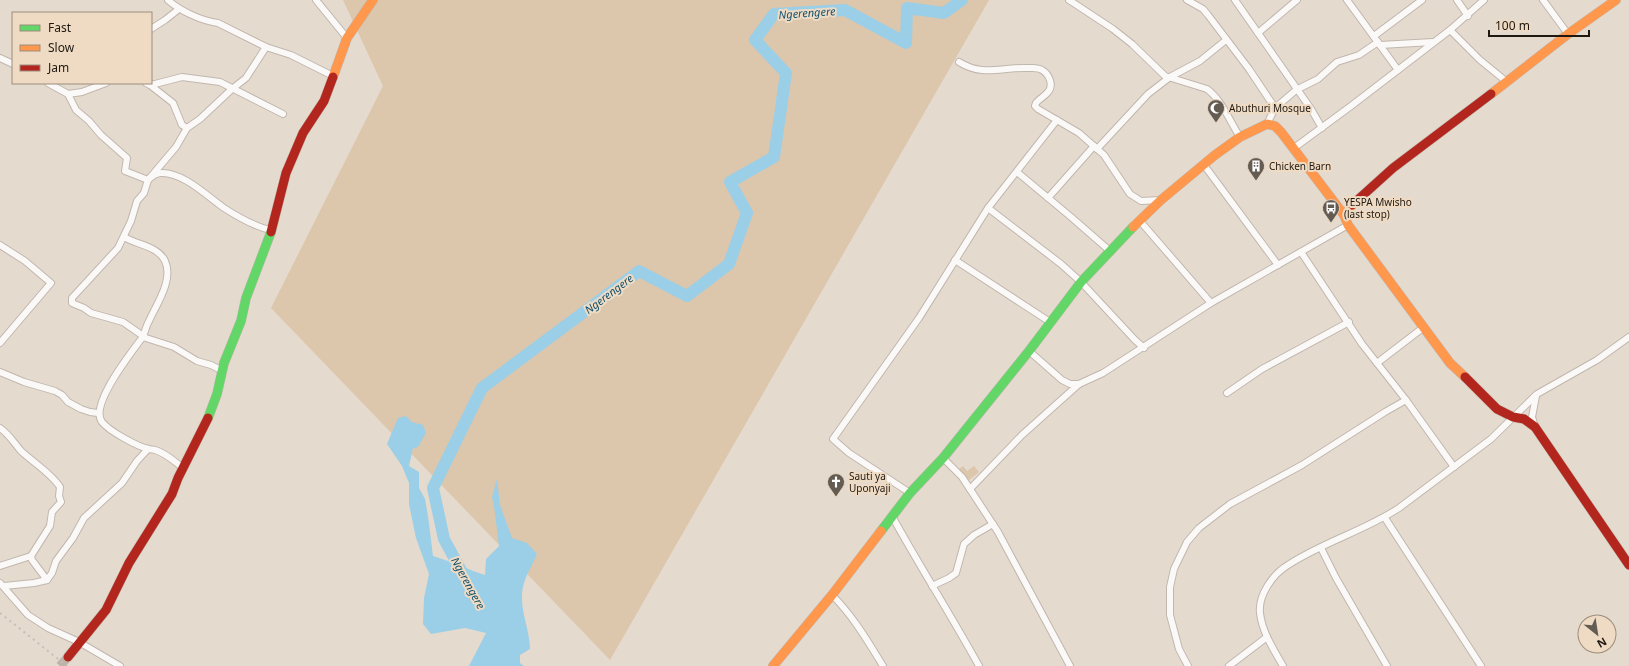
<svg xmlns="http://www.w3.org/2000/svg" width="1629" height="666" font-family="'Noto Sans',sans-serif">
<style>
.grass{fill:#dcc6ac}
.water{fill:#9bcfe7}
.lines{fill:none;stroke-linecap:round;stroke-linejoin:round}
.river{stroke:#9bcfe7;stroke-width:12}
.secondary-tunnel{stroke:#bdb3a8;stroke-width:9;stroke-dasharray:9 4.5;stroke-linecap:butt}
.street-casing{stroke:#c0b7ae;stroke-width:8}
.fast-casing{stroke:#c0b7ae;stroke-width:10}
.slow-casing{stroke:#c0b7ae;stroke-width:10}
.jam-casing{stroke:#c0b7ae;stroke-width:10}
.street{stroke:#fbf9f8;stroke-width:6}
.fast{stroke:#63d668;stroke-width:9}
.slow{stroke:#ff974d;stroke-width:9}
.jam{stroke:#b3261e;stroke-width:9}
.rail{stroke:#c2bfbb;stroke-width:2;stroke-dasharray:2 4;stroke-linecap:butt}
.labels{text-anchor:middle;stroke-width:4;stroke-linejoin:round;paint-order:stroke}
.poi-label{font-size:10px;fill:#1f1810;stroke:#efdbc4;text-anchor:start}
.water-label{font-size:11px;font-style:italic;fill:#12516c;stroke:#efdbc4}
</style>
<rect width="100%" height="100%" fill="#e5dace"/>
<g class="grass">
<path d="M343,0H989L610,660L271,308L383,86Z"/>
<path d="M963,466L967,471L974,466L979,472L968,481L959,469Z"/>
</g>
<path class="water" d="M406,416L412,422L423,425L426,433L418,447L413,448L409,466L419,472V488L425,499L428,516L433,556L457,564L473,571L485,575L486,559L499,546L494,506L492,497L497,479L500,505L512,538L527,543L537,554C533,564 527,573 524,583C517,606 530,628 530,649L520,655V663L524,666H469L486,633L465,628L431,634L423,624L424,598L429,574L416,538L409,504V483L402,466L387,444L398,418Z"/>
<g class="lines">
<path class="river" d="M465,578L444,539L433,488L482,388L639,271L687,296L729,264L747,213L730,182L774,157L786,73L755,40L774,14L845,10L906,43L907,8L944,13L962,0"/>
<path class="secondary-tunnel" d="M60,666L68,657"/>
<g class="street-casing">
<g id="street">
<path d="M168,0C180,11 202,21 218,23L266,47L291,55L333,76"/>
<path d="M316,0L347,38"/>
<path d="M1069,0L1113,29L1132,44L1165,76L1207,89C1222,100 1230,122 1240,137"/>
<path d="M1187,0L1203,9L1208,15L1249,69L1275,108"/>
<path d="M1235,0L1311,109L1322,128"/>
<path d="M1347,0L1398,70"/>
<path d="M1457,0L1468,16"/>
<path d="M1543,0L1568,34"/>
<path d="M151,29L165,20L179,9"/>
<path d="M1450,30L1480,60L1507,82"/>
<path d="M1258,33L1297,0"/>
<path d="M1374,36L1422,0"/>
<path d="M1380,45L1433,42"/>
<path d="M0,58L13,64"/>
<path d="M959,62C983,77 1001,67 1027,68C1032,68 1038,67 1042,70C1049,74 1054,85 1048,92C1045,96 1039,99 1036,103L1035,106L1038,109L1079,133L1104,155L1130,194L1141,201L1161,200"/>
<path d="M48,83L68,94L82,92L106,83"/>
<path d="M146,83L150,85L155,84L182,77L220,82L283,114"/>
<path d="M150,85L173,103L182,125L187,128"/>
<path d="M68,94L76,110L89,121L101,135L127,158L125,171L148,180C151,177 156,173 161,173C183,172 207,196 224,208C238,217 255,227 271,230"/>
<path d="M1267,124L1275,108L1296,90L1318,79L1337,62L1359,55L1378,42"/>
<path d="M1294,148L1351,106L1450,30L1484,0"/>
<path d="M1097,149L1148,94L1170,77L1200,61L1226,40"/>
<path d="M1204,165L1278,265"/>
<path d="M1017,172L1071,217L1110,251"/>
<path d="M1048,198L1094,146"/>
<path d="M988,208L1061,264L1081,282L1135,340L1144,348"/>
<path d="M1140,221L1211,303"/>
<path d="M124,237C137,245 158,246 165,261C174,280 156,305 149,321C146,326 145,333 142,338C131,353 89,405 102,422C109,431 138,447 149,449C151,450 153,449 155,450C166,453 175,462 183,468"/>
<path d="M0,245L25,261L51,283L0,343"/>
<path d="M1301,252L1362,344L1406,400L1454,467"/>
<path d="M955,260L1050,322"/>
<path d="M1029,351L1062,380L1070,384H1079L1103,373L1211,303L1348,225"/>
<path d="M1377,363L1424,327"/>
<path d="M223,371L211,365L197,361L174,347L146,338L123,322L91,313L84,308L72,303V298L118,248L131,221L137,201L144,193L148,180L176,147L187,128L200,119L232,89L246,78L266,47"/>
<path d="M0,372L24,382L55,391L62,395L68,402L81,409L90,412L98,413"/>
<path d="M1227,393L1262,369L1349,322"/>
<path d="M1535,427L1532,417L1536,396"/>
<path d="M0,428C9,434 14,443 21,451C34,463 51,473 60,487L59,496L61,502L52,512L50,526L31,556L32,560L47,580"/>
<path d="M943,458L962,477L998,532L1070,666"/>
<path d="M970,489L1022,435L1079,384"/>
<path d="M910,493L849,453L833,439L919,318L988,208L1057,120"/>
<path d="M892,516C920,567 951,615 979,666"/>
<path d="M1385,518L1481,666"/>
<path d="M1321,548L1336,578L1387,666"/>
<path d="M0,566L31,556"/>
<path d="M0,583L28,615L48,628L79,642L120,666"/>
<path d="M4,586L34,583L47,580L52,573L56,561L73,538L84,518L122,483L137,461L148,449"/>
<path d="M932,586L949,578L956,573L964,544L974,535L993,524"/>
<path d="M832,595C853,616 867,640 883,666"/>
<path d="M1188,666L1179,649L1170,615V587L1174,569L1187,542L1199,528L1230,504L1302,465L1385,412L1406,400"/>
<path d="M1229,666L1267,637"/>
<path d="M1283,666C1274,650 1262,632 1260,613C1258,595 1273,574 1288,565C1323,542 1364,531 1399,508L1491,439L1537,394L1597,360L1629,337"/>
</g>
</g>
<g class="fast-casing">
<g id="fast">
<path d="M208,418L217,394L224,363L241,321L246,298L271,232"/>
<path d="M881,531L910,493L943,458L1029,351L1081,282L1133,227"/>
</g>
</g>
<g class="slow-casing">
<g id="slow">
<path d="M333,77L347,38L373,0"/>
<path d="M1491,94L1568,34L1616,0"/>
<path d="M1352,205L1344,215L1348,225L1450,363L1465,377"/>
<path d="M1133,227L1161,200L1215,155L1240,137L1267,124L1275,126L1281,132L1344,215"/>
<path d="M773,666L832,595L881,531"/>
</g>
</g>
<g class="jam-casing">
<g id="jam">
<path d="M1352,205L1393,168L1491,94"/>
<path d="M271,232L286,173L303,133L324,101L333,77"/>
<path d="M1465,377L1497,409L1513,417L1524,419L1535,427L1629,565"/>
<path d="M68,657L106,610L129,563L172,494L178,478L208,418"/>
</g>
</g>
<use href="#street" class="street"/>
<use href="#fast" class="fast"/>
<use href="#slow" class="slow"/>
<use href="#jam" class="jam"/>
<path class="rail" d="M0,613L67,666"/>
</g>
<defs>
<g id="mosque-pin" transform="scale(0.9)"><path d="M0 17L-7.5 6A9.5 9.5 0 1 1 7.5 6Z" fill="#645c52" stroke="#efdbc4"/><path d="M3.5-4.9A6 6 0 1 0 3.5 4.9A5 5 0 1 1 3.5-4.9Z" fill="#fff"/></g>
<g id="building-pin" transform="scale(0.9)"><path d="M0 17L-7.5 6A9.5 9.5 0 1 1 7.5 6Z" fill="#645c52" stroke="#efdbc4"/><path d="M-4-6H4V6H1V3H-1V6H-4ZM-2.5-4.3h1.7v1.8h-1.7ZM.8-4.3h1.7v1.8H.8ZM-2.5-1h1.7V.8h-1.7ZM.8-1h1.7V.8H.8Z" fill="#fff"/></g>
<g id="bus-pin" transform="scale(0.9)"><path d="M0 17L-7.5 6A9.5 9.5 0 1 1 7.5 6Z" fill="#645c52" stroke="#efdbc4"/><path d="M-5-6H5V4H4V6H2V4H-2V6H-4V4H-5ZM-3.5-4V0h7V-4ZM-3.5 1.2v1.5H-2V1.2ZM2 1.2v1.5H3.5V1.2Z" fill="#fff"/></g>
<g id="church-pin" transform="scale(0.9)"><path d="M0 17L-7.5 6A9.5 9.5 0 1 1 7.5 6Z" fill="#645c52" stroke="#efdbc4"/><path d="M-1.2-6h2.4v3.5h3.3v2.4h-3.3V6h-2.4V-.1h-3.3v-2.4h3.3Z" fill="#fff"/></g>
</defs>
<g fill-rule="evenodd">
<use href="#mosque-pin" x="1216" y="108"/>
<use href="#building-pin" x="1256" y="166"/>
<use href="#bus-pin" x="1331" y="208"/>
<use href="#church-pin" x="836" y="482"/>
</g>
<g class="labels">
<g class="poi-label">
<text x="1229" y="112">Abuthuri Mosque</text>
<text x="1269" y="170">Chicken Barn</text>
<text x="1344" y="206">YESPA Mwisho<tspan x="1344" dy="12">(last stop)</tspan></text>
<text x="849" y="480">Sauti ya<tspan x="849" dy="12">Uponyaji</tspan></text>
</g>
<g class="water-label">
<text transform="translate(807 13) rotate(-4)" y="4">Ngerengere</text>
<text transform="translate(609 294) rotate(-37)" y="4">Ngerengere</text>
<text transform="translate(468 583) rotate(61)" y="4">Ngerengere</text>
</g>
</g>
<rect x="12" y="12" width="140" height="72" fill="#efdbc4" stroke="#9c8d7c"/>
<rect x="20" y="25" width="20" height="6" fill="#63d668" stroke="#9c8d7c"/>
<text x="48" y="32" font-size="12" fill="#1f1810">Fast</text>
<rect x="20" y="45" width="20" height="6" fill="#ff974d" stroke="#9c8d7c"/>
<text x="48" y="52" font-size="12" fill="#1f1810">Slow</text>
<rect x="20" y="65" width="20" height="6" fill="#b3261e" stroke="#9c8d7c"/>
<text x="48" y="72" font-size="12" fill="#1f1810">Jam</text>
<g transform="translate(1597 634) rotate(150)"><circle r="19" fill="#efdbc4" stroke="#9c8d7c"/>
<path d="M0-3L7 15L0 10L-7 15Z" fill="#645c52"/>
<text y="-6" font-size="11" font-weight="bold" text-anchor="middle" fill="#1f1810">N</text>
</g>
<path d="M1489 30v6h100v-6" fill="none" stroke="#1f1810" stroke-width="2"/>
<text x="1495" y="30" font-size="12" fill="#1f1810" stroke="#efdbc4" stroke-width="3" paint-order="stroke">100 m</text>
</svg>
